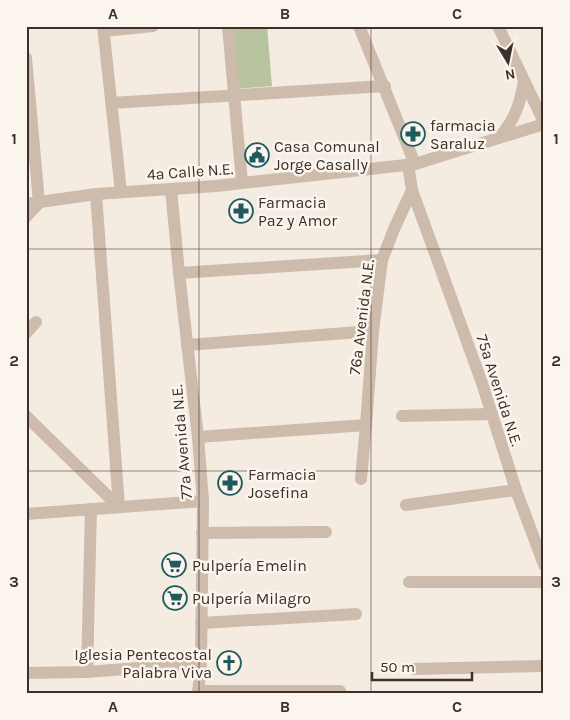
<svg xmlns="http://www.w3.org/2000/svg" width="570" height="720" font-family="Karla,sans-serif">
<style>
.pitch{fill:#b8c4a0}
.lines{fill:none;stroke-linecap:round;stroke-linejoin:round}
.street{stroke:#cdbbac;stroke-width:12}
.grid{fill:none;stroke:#3b302b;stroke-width:1;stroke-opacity:0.55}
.labels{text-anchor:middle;stroke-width:5;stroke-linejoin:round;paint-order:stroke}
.poi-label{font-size:16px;fill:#3b302b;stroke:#fbf5ee;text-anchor:start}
.street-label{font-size:16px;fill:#3b302b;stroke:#fbf5ee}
.neatline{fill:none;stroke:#3b302b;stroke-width:2}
.grid-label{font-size:16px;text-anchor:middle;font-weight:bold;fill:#3b302b}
</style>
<rect width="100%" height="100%" fill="#f4ebe1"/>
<path class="pitch" d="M231,26H267L272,86L237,89Z"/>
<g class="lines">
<g class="street">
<path d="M103,26L121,192"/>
<path d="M228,26L242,183"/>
<path d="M359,26L415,164"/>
<path d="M498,26L544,122"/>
<path d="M104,31L153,26"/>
<path d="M26,58L39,203L26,217"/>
<path d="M111,103L385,86"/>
<path d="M500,137C515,118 520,105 524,81"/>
<path d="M171,189L179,273L198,437L203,501L201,663L198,694"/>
<path d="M412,190L482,383L516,490L544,565"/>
<path d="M96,194L119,507"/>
<path d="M26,204L96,194L216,186L415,164L544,124"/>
<path d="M179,273L382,260"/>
<path d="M26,333L36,322"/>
<path d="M187,345L373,331"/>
<path d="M26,416L119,507"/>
<path d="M402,416L492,414"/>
<path d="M198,437L366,425"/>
<path d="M361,479L366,425L373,331L382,260L394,229L412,190L408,164"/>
<path d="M406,505L516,490"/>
<path d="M26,514L203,501"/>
<path d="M202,533L326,532"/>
<path d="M409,582H544"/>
<path d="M201,623L356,614"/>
<path d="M414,669L544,666"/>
<path d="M87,672L91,509"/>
<path d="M26,673L87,672L201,663"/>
<path d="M198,691H340"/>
</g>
</g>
<path class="grid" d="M199,26V694M371,26V694M26,249H544M26,471H544"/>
<defs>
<g id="pharmacy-ring" transform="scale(1.25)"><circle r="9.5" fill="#fbf5ee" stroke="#1f5a5e" stroke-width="1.5"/><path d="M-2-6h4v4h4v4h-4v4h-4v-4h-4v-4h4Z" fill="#1f5a5e"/></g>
<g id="civic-ring" transform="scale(1.25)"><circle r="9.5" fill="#fbf5ee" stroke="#1f5a5e" stroke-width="1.5"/><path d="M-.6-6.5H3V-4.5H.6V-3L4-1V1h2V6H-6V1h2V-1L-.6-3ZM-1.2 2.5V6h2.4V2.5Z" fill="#1f5a5e"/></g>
<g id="supermarket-ring" transform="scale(1.25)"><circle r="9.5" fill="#fbf5ee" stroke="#1f5a5e" stroke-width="1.5"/><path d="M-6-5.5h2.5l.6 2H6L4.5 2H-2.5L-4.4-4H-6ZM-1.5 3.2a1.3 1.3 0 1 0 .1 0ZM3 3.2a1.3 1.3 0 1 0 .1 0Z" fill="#1f5a5e"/></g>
<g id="church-ring" transform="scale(1.25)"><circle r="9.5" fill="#fbf5ee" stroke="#1f5a5e" stroke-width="1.5"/><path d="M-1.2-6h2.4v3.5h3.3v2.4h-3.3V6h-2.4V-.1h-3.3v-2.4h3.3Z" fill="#1f5a5e"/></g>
</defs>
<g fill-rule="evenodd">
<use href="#pharmacy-ring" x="413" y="134"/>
<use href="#civic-ring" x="257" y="155"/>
<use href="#pharmacy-ring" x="241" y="211"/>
<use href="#pharmacy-ring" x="230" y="483"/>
<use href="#supermarket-ring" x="174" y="565"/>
<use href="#supermarket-ring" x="175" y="598"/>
<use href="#church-ring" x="229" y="663"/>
</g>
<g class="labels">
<g class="poi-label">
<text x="430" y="131">farmacia<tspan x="430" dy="18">Saraluz</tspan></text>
<text x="274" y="152">Casa Comunal<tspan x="274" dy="18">Jorge Casally</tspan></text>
<text x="258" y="208">Farmacia<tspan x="258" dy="18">Paz y Amor</tspan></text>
<text x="248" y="480">Farmacia<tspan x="248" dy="18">Josefina</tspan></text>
<text x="192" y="571">Pulpería Emelin</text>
<text x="192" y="604">Pulpería Milagro</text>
<text x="212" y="660" text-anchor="end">Iglesia Pentecostal<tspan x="212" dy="18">Palabra Viva</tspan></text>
</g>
<g class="street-label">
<text transform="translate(190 171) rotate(-4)" y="6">4a Calle N.E.</text>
<text transform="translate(361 317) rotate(-83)" y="6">76a Avenida N.E.</text>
<text transform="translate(500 390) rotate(72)" y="6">75a Avenida N.E.</text>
<text transform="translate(181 442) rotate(-95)" y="6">77a Avenida N.E.</text>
</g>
</g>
<rect width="570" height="720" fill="none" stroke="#fbf5ee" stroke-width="55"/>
<g transform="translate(508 62) rotate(170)" stroke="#fbf5ee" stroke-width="4" paint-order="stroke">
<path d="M0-4L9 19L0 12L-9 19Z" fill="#3b302b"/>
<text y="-8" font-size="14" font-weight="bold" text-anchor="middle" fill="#3b302b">N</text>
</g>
<path d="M372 672v8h100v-8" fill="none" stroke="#3b302b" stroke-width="2.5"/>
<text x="380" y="672" font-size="15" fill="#3b302b" stroke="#fbf5ee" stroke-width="4" paint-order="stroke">50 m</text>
<rect x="28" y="28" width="514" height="664" class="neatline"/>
<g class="grid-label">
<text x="113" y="19">A</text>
<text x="285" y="19">B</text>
<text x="457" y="19">C</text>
<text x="14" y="144">1</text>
<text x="556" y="144">1</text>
<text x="14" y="366">2</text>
<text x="556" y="366">2</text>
<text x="14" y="587">3</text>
<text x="556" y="587">3</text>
<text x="113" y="712">A</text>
<text x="285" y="712">B</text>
<text x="457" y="712">C</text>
</g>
</svg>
